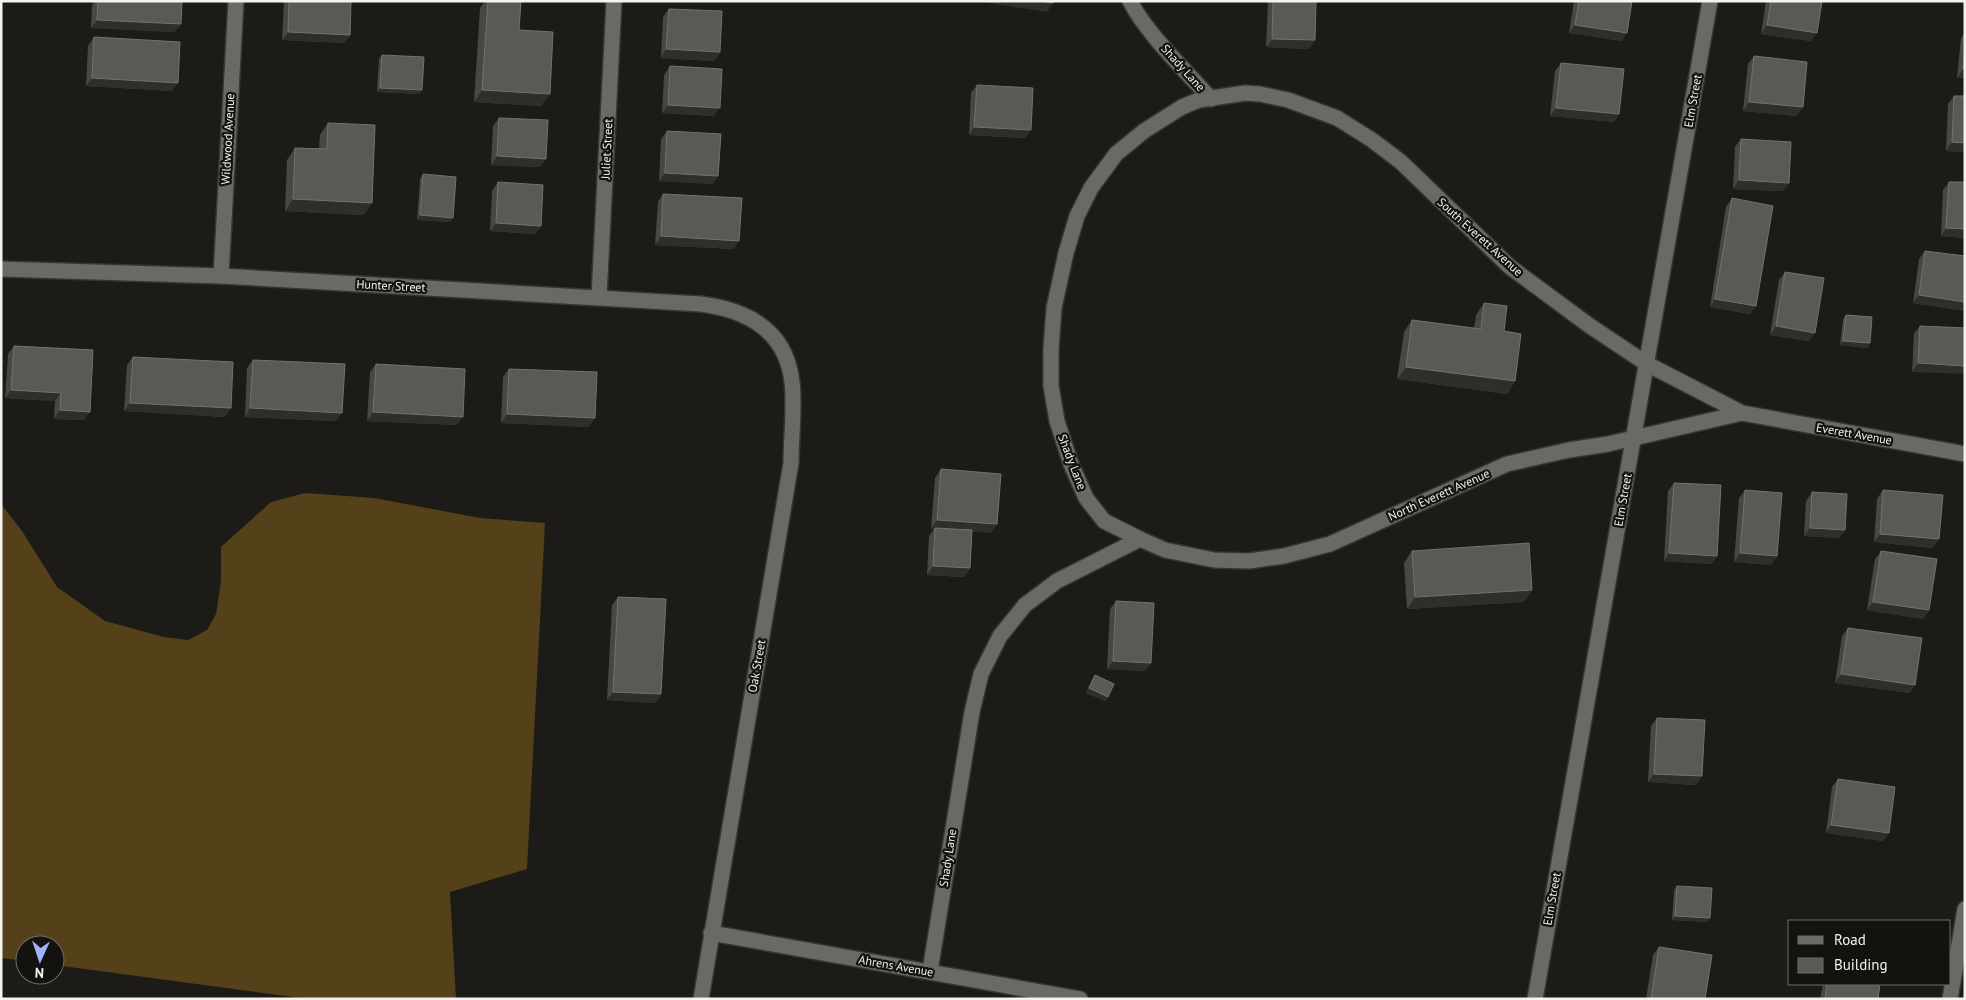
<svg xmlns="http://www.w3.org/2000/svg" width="1966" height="1000" font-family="'PT Sans',sans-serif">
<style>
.forest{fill:#544119}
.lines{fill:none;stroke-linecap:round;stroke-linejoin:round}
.minor-casing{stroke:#363533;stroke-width:18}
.minor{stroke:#6b6965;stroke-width:15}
.wall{fill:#484743}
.shaded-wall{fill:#2f2e2a}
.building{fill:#5a5956;stroke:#72726e}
.labels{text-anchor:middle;stroke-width:4.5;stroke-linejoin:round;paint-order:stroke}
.street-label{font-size:12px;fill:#f4f3f1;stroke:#13120f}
</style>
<rect width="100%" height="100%" fill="#1d1b18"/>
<path class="forest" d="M305,493L374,498L480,518L545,523L527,869L450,892L456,999H307L55,965V945H25V961L1,958V504L22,531L57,587L105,621L164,637L188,640L207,630L216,614L221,582V547L271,502Z"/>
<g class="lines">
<g class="minor-casing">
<g id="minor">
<path d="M1130,1C1146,33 1187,72 1211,99"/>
<path d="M1,269L221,276L701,304C747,310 786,330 792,382C795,407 791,437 791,463L701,999"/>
<path d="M221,276L236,1"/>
<path d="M599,297L614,1"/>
<path d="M1742,413L1608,444L1569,450L1507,464L1330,544L1284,556L1249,561L1214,560L1165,550L1140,539L1104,521L1086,498L1071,464L1057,421L1051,386V349L1054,308L1066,253L1077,216L1091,188L1116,154L1144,131L1182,107L1199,100L1232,95L1245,93L1260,94L1288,100L1337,118L1372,140L1401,162L1510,267L1590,326L1647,364L1742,413L1965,454"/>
<path d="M711,933L1080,999"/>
<path d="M930,971L972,712L981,674L1000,636L1025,605L1057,581L1140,539"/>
<path d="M1535,999L1710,1"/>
<path d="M1950,999L1965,909"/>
</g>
</g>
<use href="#minor" class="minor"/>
</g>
<g class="wall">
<path d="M95,1H182L175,32L91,28L92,5Z"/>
<path d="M284,1H351L350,35L344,43L282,40Z"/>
<path d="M485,1H521L519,30L541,106L474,102L480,8Z"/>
<path d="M1268,1H1316L1315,40L1309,49L1266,47Z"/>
<path d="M1574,1H1632L1622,41L1569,33Z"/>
<path d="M1766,1H1822L1811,41L1761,34Z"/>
<path d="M669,9L720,52L714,61L661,58L663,17Z"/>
<path d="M1965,33V78H1957L1961,38Z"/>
<path d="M94,37L172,91L86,86L88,46Z"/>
<path d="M382,55L422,90L419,94L377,92L379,59Z"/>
<path d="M1754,56L1797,116L1743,111L1748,64Z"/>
<path d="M1561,63L1619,114L1614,122L1550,116L1555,71Z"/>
<path d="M670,66L714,116L662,113L664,75Z"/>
<path d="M977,85L1025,138L969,135L971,93Z"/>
<path d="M1954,96L1965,152L1946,151L1948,104Z"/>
<path d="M499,118L546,159L540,167L491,165L493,126Z"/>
<path d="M328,123L372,203L363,215L285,211L287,160L295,148L319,149L320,135Z"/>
<path d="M667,131L713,184L659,181L661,139Z"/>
<path d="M1741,139L1783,191L1733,189L1735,147Z"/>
<path d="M423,174L450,222L417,220L420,179Z"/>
<path d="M498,182L541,226L535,234L490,231L492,191Z"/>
<path d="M1949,182H1965V238L1941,236L1943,190Z"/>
<path d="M663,194L734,249L655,245L658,202Z"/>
<path d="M1732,198L1750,314L1710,307L1726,207Z"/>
<path d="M1925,251L1965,256V311L1913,303L1919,259Z"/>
<path d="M1785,272L1809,341L1770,335L1779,280Z"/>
<path d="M1484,303L1504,331L1515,381L1507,394L1397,379L1404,332L1412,320L1474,328L1476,315Z"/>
<path d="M1846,315L1870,343L1867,348L1840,345L1843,319Z"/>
<path d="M1920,326L1965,328L1912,372L1914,334Z"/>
<path d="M14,346L93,350L84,420L54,419L55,401L5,398L8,354Z"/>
<path d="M133,357L225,417L124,411L127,365Z"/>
<path d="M253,360L336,421L245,417L247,368Z"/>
<path d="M376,364L457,425L367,421L370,372Z"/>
<path d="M509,369L589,427L501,423L503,377Z"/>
<path d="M941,469L991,533L972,531L970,568L964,577L927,575L929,536L934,529L931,528L935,478Z"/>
<path d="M1674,483L1717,556L1711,564L1664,561L1668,491Z"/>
<path d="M1745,490L1777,556L1771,565L1734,562L1739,498Z"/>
<path d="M1883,490L1933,548L1874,542L1877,499Z"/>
<path d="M1812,492L1845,530L1839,538L1804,536L1806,501Z"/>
<path d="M1412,551L1532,590L1524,602L1407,609L1404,563Z"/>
<path d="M1881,551L1929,610L1923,619L1867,610L1875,559Z"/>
<path d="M618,597L661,694L655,703L607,700L612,605Z"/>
<path d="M1116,601L1151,663L1145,671L1107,669L1110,609Z"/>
<path d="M1848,628L1910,693L1835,683L1842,636Z"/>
<path d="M1095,675L1108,697L1105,701L1086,693L1092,680Z"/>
<path d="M1657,718L1702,776L1696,785L1648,782L1651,726Z"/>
<path d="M1838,779L1883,841L1826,833L1832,787Z"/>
<path d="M1677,886L1710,918L1707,922L1672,920L1674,890Z"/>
<path d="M1659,947L1705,999H1646L1653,955Z"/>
<path d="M1823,984H1880L1878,999H1820Z"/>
</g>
<g class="shaded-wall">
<path d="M989,1H1039L1053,3L1047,12L988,3Z"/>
<path d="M97,20L181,24L175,32L91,28Z"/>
<path d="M1575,25L1627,33L1622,41L1569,33Z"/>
<path d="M1767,25L1817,33L1811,41L1761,34Z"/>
<path d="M288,32L350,35L344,43L282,40Z"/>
<path d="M1272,39L1315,40L1309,49L1266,47Z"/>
<path d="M666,49L720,52L714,61L661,58Z"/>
<path d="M1963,69H1965V78H1957Z"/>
<path d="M92,78L178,83L172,91L86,86Z"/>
<path d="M380,88L422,90L419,94L377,92Z"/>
<path d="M482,90L550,94L541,106L474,102Z"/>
<path d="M1749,102L1803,107L1797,116L1743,111Z"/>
<path d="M668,105L720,108L714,116L662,113Z"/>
<path d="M1556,108L1619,114L1614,122L1550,116Z"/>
<path d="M974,127L1031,130L1025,138L969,135Z"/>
<path d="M1952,142L1965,143V152L1946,151Z"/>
<path d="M497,156L546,159L540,167L491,165Z"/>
<path d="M665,173L718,176L713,184L659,181Z"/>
<path d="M1739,180L1789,183L1783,191L1733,189Z"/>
<path d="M293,199L372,203L363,215L285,211Z"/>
<path d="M420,215L453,218L450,222L417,220Z"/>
<path d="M496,223L541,226L535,234L490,231Z"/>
<path d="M1946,228L1965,229V238L1941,236Z"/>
<path d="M661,236L739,241L734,249L655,245Z"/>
<path d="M1919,295L1965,302V311L1913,303Z"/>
<path d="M1715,299L1756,306L1750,314L1710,307Z"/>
<path d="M1776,326L1815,333L1809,341L1770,335Z"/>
<path d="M1843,341L1870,343L1867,348L1840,345Z"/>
<path d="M1918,363L1965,366V374L1912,372Z"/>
<path d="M1406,367L1515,381L1507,394L1397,379Z"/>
<path d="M11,390L61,393L55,401L5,398Z"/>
<path d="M130,403L231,408L225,417L124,411Z"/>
<path d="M250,408L342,413L336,421L245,417Z"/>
<path d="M60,410L90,412L84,420L54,419Z"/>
<path d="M373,412L463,417L457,425L367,421Z"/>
<path d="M507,414L595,418L589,427L501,423Z"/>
<path d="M937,520L997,524L991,533L931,528Z"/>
<path d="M1810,528L1845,530L1839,538L1804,536Z"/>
<path d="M1880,534L1939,539L1933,548L1874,542Z"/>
<path d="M1669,553L1717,556L1711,564L1664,561Z"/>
<path d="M1740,553L1777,556L1771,565L1734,562Z"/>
<path d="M933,566L970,568L964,577L927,575Z"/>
<path d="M1532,590L1524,602L1407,609L1415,597Z"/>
<path d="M1873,602L1929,610L1923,619L1867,610Z"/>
<path d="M1113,661L1151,663L1145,671L1107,669Z"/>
<path d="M1841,674L1915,685L1910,693L1835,683Z"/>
<path d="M1089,688L1108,697L1105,701L1086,693Z"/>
<path d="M613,692L661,694L655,703L607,700Z"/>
<path d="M1654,774L1702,776L1696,785L1648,782Z"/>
<path d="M1831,825L1889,833L1883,841L1826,833Z"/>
<path d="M1675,916L1710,918L1707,922L1672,920Z"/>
</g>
<g class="building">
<path d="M98,1H182L181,24L97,20Z"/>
<path d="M289,1H351L350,35L288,32Z"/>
<path d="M488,1H521L519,30L553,32L550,94L482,90Z"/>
<path d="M1039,1H1053V3Z"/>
<path d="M1273,1H1316L1315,40L1272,39Z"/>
<path d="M1579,1H1632L1627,33L1575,25Z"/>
<path d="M1771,1H1822L1817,33L1767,25Z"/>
<path d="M669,9L722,11L720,52L666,49Z"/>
<path d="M94,37L180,42L178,83L92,78Z"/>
<path d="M1965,49V69H1963Z"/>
<path d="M382,55L424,57L422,90L380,88Z"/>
<path d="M1754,56L1807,62L1803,107L1749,102Z"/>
<path d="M1561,63L1624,69L1619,114L1556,108Z"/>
<path d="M670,66L722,69L720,108L668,105Z"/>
<path d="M977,85L1033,88L1031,130L974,127Z"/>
<path d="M1954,96H1965V143L1952,142Z"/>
<path d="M499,118L548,120L546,159L497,156Z"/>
<path d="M328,123L375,125L372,203L293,199L295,148L327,149Z"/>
<path d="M667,131L721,134L718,176L665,173Z"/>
<path d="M1741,139L1791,142L1789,183L1739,180Z"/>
<path d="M423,174L456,177L453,218L420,215Z"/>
<path d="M498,182L543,185L541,226L496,223Z"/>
<path d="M1949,182H1965V229L1946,228Z"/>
<path d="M663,194L742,198L739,241L661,236Z"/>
<path d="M1732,198L1773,206L1756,306L1715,299Z"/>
<path d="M1925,251L1965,256V302L1919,295Z"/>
<path d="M1785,272L1824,278L1815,333L1776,326Z"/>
<path d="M1484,303L1507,306L1504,331L1521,334L1515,381L1406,367L1412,320L1481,329Z"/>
<path d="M1846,315L1872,317L1870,343L1843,341Z"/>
<path d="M1920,326L1965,328V366L1918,363Z"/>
<path d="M14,346L93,350L90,412L60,410L61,393L11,390Z"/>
<path d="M133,357L233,362L231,408L130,403Z"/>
<path d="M253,360L345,364L342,413L250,408Z"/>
<path d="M376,364L465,369L463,417L373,412Z"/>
<path d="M509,369L597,372L595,418L507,414Z"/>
<path d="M941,469L1001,474L997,524L937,520Z"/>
<path d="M1674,483L1721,485L1717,556L1669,553Z"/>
<path d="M1745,490L1782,493L1777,556L1740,553Z"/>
<path d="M1883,490L1943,495L1939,539L1880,534Z"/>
<path d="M1812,492L1847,494L1845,530L1810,528Z"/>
<path d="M935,528L972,530L970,568L933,566Z"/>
<path d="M1529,543L1532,590L1415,597L1412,551Z"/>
<path d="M1881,551L1937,559L1929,610L1873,602Z"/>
<path d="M618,597L666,599L661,694L613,692Z"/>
<path d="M1116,601L1154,603L1151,663L1113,661Z"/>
<path d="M1848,628L1922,638L1915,685L1841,674Z"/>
<path d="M1095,675L1114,684L1108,697L1089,688Z"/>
<path d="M1657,718L1705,720L1702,776L1654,774Z"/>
<path d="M1838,779L1895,787L1889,833L1831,825Z"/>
<path d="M1677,886L1712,888L1710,918L1675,916Z"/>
<path d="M1659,947L1712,955L1705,999H1651Z"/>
<path d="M1827,984H1880L1878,999H1825Z"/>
</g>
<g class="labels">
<g class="street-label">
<text transform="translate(1183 68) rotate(48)" y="4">Shady Lane</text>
<text transform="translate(1693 101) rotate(-80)" y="4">Elm Street</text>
<text transform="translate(228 139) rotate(-87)" y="4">Wildwood Avenue</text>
<text transform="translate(607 149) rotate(-87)" y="4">Juliet Street</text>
<text transform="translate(1480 237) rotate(42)" y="4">South Everett Avenue</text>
<text transform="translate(391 286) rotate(3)" y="4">Hunter Street</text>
<text transform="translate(1854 434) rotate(10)" y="4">Everett Avenue</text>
<text transform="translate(1072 462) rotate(69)" y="4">Shady Lane</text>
<text transform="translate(1439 495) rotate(-24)" y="4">North Everett Avenue</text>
<text transform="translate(1623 500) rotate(-80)" y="4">Elm Street</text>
<text transform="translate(757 666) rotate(-80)" y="4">Oak Street</text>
<text transform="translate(948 858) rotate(-81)" y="4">Shady Lane</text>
<text transform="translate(1552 899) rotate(-80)" y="4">Elm Street</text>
<text transform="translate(896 966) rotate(10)" y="4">Ahrens Avenue</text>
</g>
</g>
<rect width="1966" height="1000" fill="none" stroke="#f4f3f1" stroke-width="5"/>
<rect x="1788" y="920" width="162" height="65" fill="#13120f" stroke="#6d6c69"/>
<rect x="1798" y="936" width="25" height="8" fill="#6b6965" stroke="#6d6c69"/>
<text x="1834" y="945" font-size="15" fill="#f4f3f1">Road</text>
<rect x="1798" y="958" width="25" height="15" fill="#5a5956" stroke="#6d6c69"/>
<text x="1834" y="970" font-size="15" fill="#f4f3f1">Building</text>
<g transform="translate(40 960) rotate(183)"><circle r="24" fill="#13120f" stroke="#6d6c69"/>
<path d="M0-4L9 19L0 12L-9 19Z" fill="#a3b2fd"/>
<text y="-8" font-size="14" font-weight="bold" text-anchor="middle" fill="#f4f3f1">N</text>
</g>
</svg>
